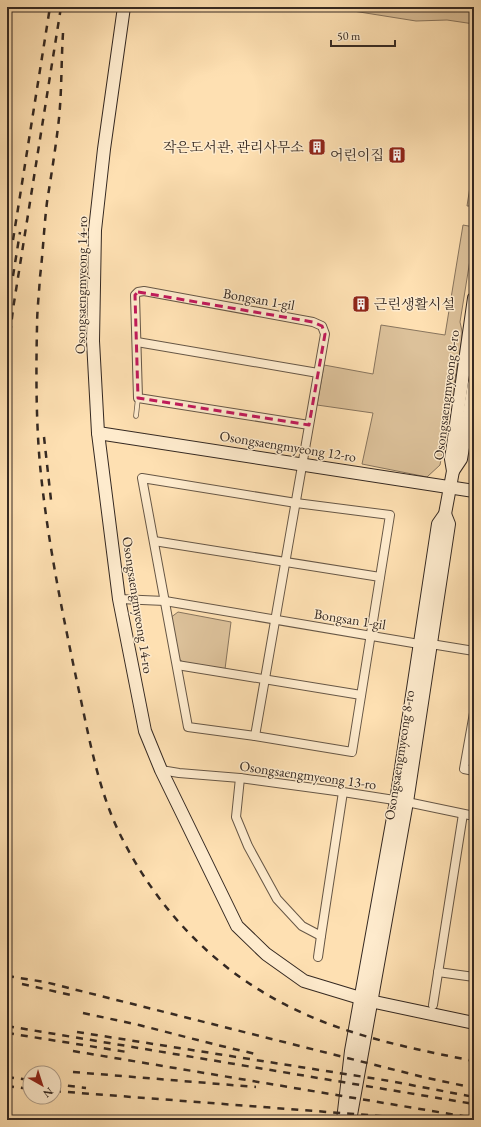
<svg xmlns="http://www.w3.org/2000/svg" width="481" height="1127" font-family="'EB Garamond','Noto Serif KR',serif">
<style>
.green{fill:#dcc19a;stroke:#88755e}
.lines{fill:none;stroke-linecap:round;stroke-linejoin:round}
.lane-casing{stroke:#675746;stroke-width:5.5}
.street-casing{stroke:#675746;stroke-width:10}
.secondary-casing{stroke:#352922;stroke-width:14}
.lane{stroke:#feebcd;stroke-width:4}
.street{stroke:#feebcd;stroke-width:8}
.secondary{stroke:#feebcd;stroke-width:12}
.rail{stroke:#352922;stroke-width:2.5;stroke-dasharray:7 7;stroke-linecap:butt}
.marked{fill:none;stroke:#c2185b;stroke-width:3;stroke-dasharray:8 5;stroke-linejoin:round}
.labels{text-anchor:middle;stroke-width:3;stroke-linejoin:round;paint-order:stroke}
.poi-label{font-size:14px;fill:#352922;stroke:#feebcd;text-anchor:end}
.street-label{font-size:14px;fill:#352922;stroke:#feebcd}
</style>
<rect width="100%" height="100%" fill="#fee0b2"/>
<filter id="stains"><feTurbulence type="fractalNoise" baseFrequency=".005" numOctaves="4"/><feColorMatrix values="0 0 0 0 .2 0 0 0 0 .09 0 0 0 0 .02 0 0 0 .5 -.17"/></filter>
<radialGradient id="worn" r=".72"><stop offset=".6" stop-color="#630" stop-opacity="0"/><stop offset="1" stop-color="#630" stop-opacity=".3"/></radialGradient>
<g class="green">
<path d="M328,7H400L420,10L449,8L474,12V24L447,20L416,21Z"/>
<path d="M474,161V206H467Z"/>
<path d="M463,225L474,227V235L460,322L462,331V339L440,465L427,477L362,464L373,413L317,405L324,365L373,374L381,325L445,335Z"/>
<path d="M178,612L231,622L225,669L183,662L179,659L170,618Z"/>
</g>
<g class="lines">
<g class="lane-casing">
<path id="lane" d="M136,416L138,398"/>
</g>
<g class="street-casing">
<g id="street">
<path d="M137,342L318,373"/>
<path d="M142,478L296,503L390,515L352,752L255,736L188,727Z"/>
<path d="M154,541L380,577"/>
<path d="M119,599L165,601L419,644"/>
<path d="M431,644L474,651"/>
<path d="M177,665L361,695"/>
<path d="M474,713L464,769L474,771"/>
<path d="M255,736C278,602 302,468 325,334L322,326L313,322L144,291L138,292L135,295L138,398L309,425"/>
<path d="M161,770L179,773L240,778L343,792L407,802L474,816"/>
<path d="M240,778L236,817L248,846L277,899L302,926L321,936L343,792"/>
<path d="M318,957L321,936"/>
<path d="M438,972L474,977"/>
<path d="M433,1005L463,814"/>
</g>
</g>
<g class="secondary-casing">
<g id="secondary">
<path d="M124,7L104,149L95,230L93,341L98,433L119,599L145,731L161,770L237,926L266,954L304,981L370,1001L474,1023"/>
<path d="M98,433L474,491"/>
<path d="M453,471L461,459L474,384"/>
<path d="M351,1115L407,802L449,524L445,514"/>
<path d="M343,1120L351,1051L396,801L438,524L445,514L453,471L451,459L474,298"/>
</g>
</g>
<use href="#lane" class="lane"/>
<use href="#street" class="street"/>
<use href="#secondary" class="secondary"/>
<g class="rail">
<path d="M63,33C61,64 62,96 58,127C55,152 51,177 47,202C44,227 43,252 40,277C39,294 37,311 37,327C36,373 36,420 40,465C47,538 62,611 77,682C88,731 96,782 117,828C143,883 181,932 229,969C305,1027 383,1043 474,1061"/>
<path d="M13,240L50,7"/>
<path d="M13,276L20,232"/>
<path d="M7,361L13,309L61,7"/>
<path d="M44,437L51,500"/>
<path d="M7,976L45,982L423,1077L474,1088"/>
<path d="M22,984L71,995"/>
<path d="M83,1013L139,1025L217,1045L260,1055"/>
<path d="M7,1026L474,1104"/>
<path d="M77,1032L390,1081L474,1097"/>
<path d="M7,1033L127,1052"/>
<path d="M73,1051L474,1118"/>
<path d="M73,1072L256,1087"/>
<path d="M7,1077L30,1080"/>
<path d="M54,1084L86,1088"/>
<path d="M7,1086L30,1089"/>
<path d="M54,1091L432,1120"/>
</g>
</g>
<path class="marked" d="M138,292L313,322L322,326L325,334L309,425L138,398L135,295Z"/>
<defs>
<g id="building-square" transform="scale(0.9)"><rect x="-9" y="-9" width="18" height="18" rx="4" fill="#8f2418" stroke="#feebcd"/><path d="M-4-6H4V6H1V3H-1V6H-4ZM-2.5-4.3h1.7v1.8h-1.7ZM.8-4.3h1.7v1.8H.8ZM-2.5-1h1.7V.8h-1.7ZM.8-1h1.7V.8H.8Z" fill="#fff"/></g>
</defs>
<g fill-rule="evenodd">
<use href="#building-square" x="317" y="147"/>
<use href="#building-square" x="397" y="155"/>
<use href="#building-square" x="361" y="304"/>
</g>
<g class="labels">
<g class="poi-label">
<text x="304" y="152">작은도서관, 관리사무소</text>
<text x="384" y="160">어린이집</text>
<text x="374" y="309" text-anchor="start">근린생활시설</text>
</g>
<g class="street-label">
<text transform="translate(81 285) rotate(-89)" y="5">Osongsaengmyeong 14-ro</text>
<text transform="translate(259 299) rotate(10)" y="5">Bongsan 1-gil</text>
<text transform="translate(446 395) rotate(-83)" y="5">Osongsaengmyeong 8-ro</text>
<text transform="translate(288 446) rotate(9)" y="5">Osongsaengmyeong 12-ro</text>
<text transform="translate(138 605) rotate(81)" y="5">Osongsaengmyeong 14-ro</text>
<text transform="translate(350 619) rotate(9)" y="5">Bongsan 1-gil</text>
<text transform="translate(399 755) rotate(-81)" y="5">Osongsaengmyeong 8-ro</text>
<text transform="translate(308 775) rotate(8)" y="5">Osongsaengmyeong 13-ro</text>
</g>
</g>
<rect width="481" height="1127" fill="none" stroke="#fee0b2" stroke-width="24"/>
<rect x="8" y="8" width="465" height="1111" fill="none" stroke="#352922" stroke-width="2"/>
<rect x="12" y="12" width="457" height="1103" fill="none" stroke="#352922"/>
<g transform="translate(42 1085) rotate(141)"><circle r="19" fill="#feebcd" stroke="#ae9d89"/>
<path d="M0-3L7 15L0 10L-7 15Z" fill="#8f2418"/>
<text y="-6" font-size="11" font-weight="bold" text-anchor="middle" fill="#352922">N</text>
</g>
<path d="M331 40v6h64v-6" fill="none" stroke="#352922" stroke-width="2"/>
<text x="337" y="40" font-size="12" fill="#352922" stroke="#feebcd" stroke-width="3" paint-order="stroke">50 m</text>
<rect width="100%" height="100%" filter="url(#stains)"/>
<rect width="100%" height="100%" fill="url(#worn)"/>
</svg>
